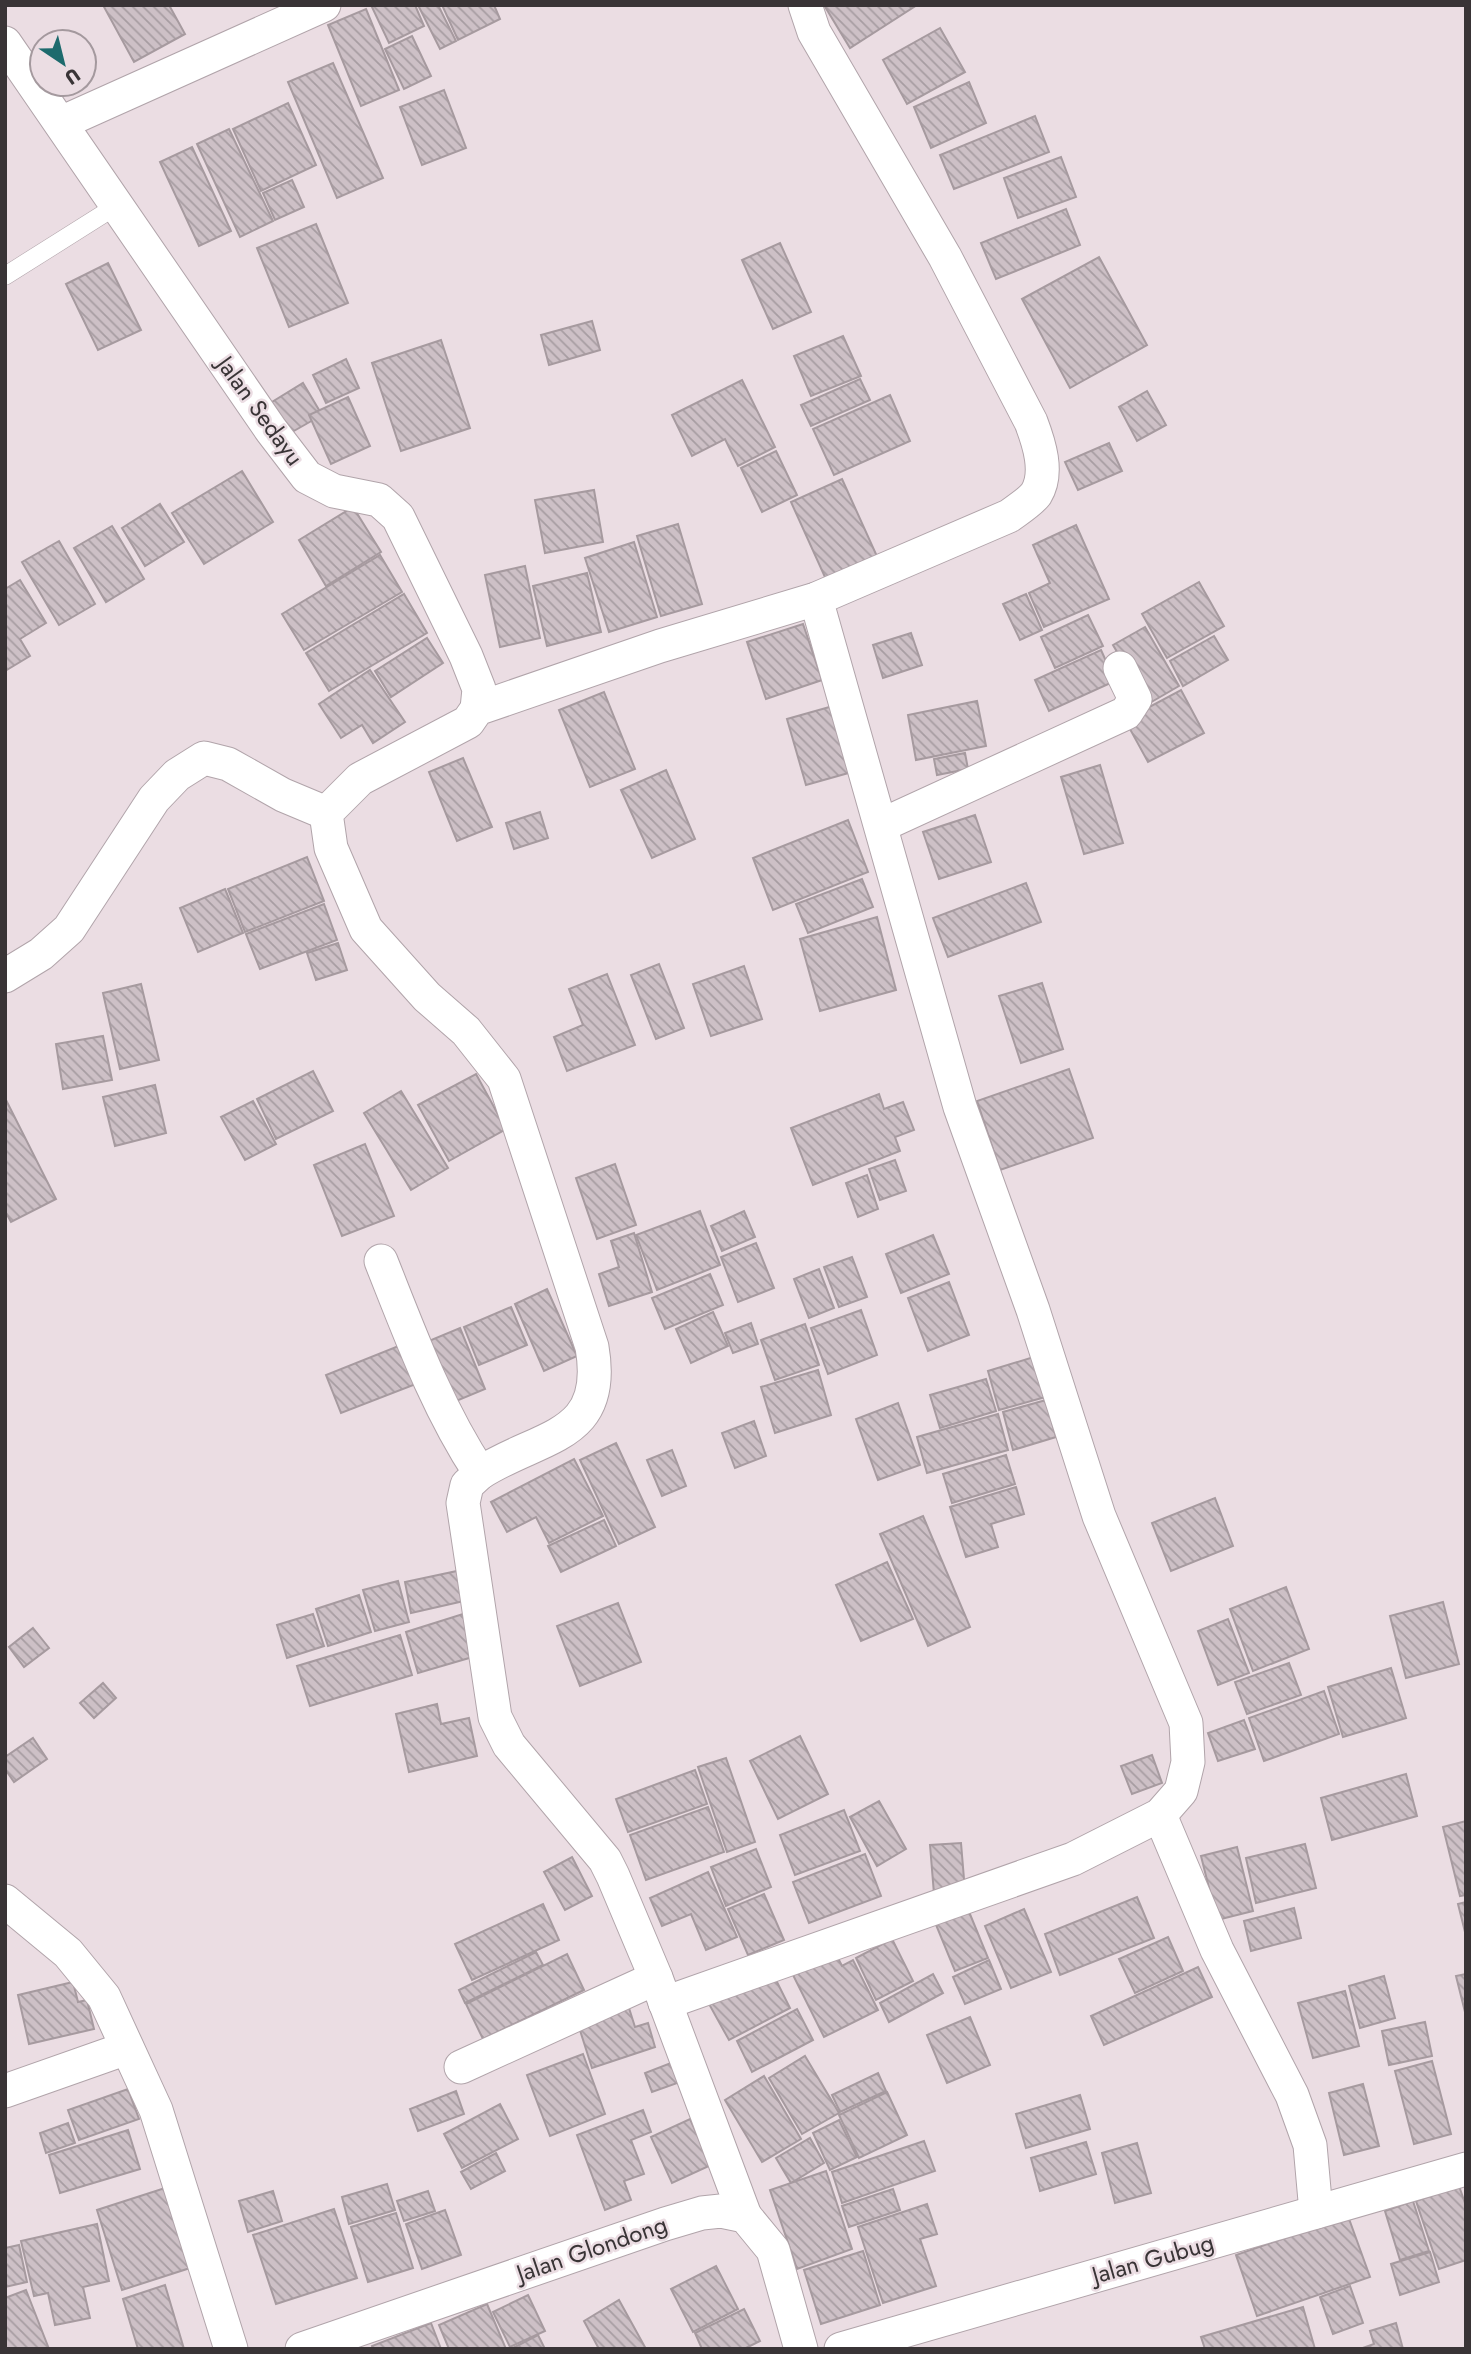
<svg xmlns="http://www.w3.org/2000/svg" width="1471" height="2354" font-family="Jost,sans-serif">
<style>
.building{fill:url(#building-back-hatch);stroke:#a69a9f;stroke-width:2}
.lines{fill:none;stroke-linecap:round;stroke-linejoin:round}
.lane-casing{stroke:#b1a4aa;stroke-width:19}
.street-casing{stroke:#b1a4aa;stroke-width:35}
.lane{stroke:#fff;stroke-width:18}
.street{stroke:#fff;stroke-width:33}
.labels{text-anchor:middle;stroke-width:5;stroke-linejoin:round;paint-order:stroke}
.street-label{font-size:24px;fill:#393436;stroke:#ebdde3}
</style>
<defs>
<pattern id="building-back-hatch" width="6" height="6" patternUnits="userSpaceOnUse" patternTransform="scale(1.75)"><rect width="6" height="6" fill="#cdc0c6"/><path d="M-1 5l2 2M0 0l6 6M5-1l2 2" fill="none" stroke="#a79da2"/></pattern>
</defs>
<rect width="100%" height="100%" fill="#ebdde3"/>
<g class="building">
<path d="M103,5H169L185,34L134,62Z"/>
<path d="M371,5H415L424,26L389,43Z"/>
<path d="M418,5H438L456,41L440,49Z"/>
<path d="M442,5H494L500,19L458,40Z"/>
<path d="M824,5H917L850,48Z"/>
<path d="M366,9L399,90L361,106L328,25Z"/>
<path d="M940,28L965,72L907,104L883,60Z"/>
<path d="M412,36L431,76L404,89L385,49Z"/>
<path d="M333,63L383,178L337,198L288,82Z"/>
<path d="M969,82L986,123L931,148L914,107Z"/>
<path d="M444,90L466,148L422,165L400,107Z"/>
<path d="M288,103L316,165L261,191L233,129Z"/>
<path d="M1035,116L1049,152L954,189L940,155Z"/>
<path d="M229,129L273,221L240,237L197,144Z"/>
<path d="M192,147L231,231L199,246L160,162Z"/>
<path d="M1061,157L1076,197L1018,218L1004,178Z"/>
<path d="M292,180L304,207L275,220L263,193Z"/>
<path d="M1066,209L1080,245L996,279L981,243Z"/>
<path d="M316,224L348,303L289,327L257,248Z"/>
<path d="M780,243L811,312L773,329L742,260Z"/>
<path d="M1099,257L1147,345L1070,388L1022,299Z"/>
<path d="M108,263L141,330L98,350L66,284Z"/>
<path d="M592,321L600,350L549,365L541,335Z"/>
<path d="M843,336L861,376L811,396L794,356Z"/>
<path d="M441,340L470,428L401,451L372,363Z"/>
<path d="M346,359L359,388L326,403L313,375Z"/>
<path d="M860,379L870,400L811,426L801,405Z"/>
<path d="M742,380L775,447L738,466L725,439L692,456L672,415Z"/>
<path d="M303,383L322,415L285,436L267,405Z"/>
<path d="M1147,391L1166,425L1137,441L1119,407Z"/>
<path d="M890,395L910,441L834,475L813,429Z"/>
<path d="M348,397L370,446L331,464L309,415Z"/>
<path d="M1109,443L1122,471L1078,490L1065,462Z"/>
<path d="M776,451L797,495L762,512L741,468Z"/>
<path d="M242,471L273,522L204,564L172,513Z"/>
<path d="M842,479L880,563L829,586L791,502Z"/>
<path d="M594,490L603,542L545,553L535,500Z"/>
<path d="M160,504L184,542L145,566L122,528Z"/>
<path d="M353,507L381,552L326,586L299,540Z"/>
<path d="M678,524L702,604L661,616L637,536Z"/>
<path d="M1076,525L1109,599L1044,627L1029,593L1050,583L1033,545Z"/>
<path d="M112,526L144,579L106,602L74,548Z"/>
<path d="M59,541L95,604L59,625L22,562Z"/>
<path d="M634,542L657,617L609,632L585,558Z"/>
<path d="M380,555L402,592L304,650L282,614Z"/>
<path d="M525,566L540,638L500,647L485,575Z"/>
<path d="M587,573L601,632L547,646L533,586Z"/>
<path d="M20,580L46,623L20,639L30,656L5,671V589Z"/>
<path d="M1199,582L1224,626L1167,658L1142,614Z"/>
<path d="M404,594L427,633L329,691L306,653Z"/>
<path d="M1026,594L1042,630L1020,640L1003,604Z"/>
<path d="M1088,615L1103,646L1055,668L1041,637Z"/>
<path d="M803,624L822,680L766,699L747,642Z"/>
<path d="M1145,627L1179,686L1148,704L1113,645Z"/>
<path d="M911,633L922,665L883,678L873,645Z"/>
<path d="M1214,636L1228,660L1183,686L1170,661Z"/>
<path d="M427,638L443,663L391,697L375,671Z"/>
<path d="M1101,650L1115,681L1049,711L1035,680Z"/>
<path d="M370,670L405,722L373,743L362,725L341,738L319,704Z"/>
<path d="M1181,690L1204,733L1148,762L1125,720Z"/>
<path d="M604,692L635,769L590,787L559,710Z"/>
<path d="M977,701L986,746L916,760L908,715Z"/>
<path d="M833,706L852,772L806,785L787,719Z"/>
<path d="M965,753L968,769L937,775L934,759Z"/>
<path d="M463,758L492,827L457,841L429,772Z"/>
<path d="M1100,765L1123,843L1084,854L1061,777Z"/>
<path d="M666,770L695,839L652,858L621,790Z"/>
<path d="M540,812L548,838L514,849L506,823Z"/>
<path d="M975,815L991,862L939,879L923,832Z"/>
<path d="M848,820L868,872L773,910L753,858Z"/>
<path d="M307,857L324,901L245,932L228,889Z"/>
<path d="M862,879L873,907L808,933L796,904Z"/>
<path d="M1026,883L1041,922L948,957L933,918Z"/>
<path d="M225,889L243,933L198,952L180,908Z"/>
<path d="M324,904L337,940L260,969L246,934Z"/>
<path d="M877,917L896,990L820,1011L800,939Z"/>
<path d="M338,943L347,970L316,980L307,953Z"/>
<path d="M659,964L684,1028L656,1039L631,975Z"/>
<path d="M744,966L762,1019L711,1036L693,984Z"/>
<path d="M607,974L635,1045L567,1071L554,1037L583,1025L569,989Z"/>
<path d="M1042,983L1063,1049L1021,1063L999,996Z"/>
<path d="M141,984L159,1060L120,1069L103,993Z"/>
<path d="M103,1036L112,1080L63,1089L56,1044Z"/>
<path d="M1069,1069L1093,1138L1000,1170L977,1101Z"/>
<path d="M313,1071L333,1111L276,1139L257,1099Z"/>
<path d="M476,1074L506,1129L449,1161L418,1105Z"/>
<path d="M155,1085L166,1133L115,1146L103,1097Z"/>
<path d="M401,1091L448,1168L411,1190L364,1113Z"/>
<path d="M879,1094L884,1109L903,1102L914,1130L895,1137L900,1151L813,1185L791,1128Z"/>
<path d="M5,1098L56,1199L11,1222L5,1211Z"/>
<path d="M253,1101L276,1144L245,1160L221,1117Z"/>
<path d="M365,1144L394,1216L342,1236L314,1165Z"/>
<path d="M895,1160L906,1191L880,1200L869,1169Z"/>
<path d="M615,1164L636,1225L597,1239L576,1178Z"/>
<path d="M867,1175L878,1209L858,1217L846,1183Z"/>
<path d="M700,1211L720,1265L657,1290L636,1235Z"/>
<path d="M744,1211L755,1237L722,1251L711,1226Z"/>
<path d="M634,1233L652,1292L609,1306L599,1274L619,1267L611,1241Z"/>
<path d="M933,1235L949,1274L901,1293L886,1254Z"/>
<path d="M756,1243L774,1288L738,1302L721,1257Z"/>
<path d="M852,1257L867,1297L839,1307L824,1267Z"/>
<path d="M819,1269L834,1308L809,1318L794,1279Z"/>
<path d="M710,1274L723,1305L665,1329L652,1298Z"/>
<path d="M949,1282L969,1335L928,1351L908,1298Z"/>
<path d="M547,1289L577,1356L544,1371L515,1304Z"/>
<path d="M511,1307L527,1345L479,1365L464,1327Z"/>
<path d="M861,1310L877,1355L828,1374L811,1328Z"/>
<path d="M713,1312L728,1346L691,1363L676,1329Z"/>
<path d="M751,1323L758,1344L733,1353L725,1333Z"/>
<path d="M805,1324L819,1365L775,1380L761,1340Z"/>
<path d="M460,1328L485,1389L449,1404L424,1343Z"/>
<path d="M401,1345L416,1384L341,1413L326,1375Z"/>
<path d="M1037,1356L1049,1396L999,1410L988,1371Z"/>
<path d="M818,1370L831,1415L775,1433L761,1387Z"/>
<path d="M986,1379L996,1411L940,1428L930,1395Z"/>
<path d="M1046,1400L1056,1437L1013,1450L1003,1412Z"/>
<path d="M898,1403L920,1465L878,1480L856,1419Z"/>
<path d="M998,1414L1008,1450L927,1473L917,1437Z"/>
<path d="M754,1421L766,1456L735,1468L722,1433Z"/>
<path d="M616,1443L655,1527L619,1544L580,1460Z"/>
<path d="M672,1450L686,1486L662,1496L647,1460Z"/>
<path d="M1006,1455L1015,1484L952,1503L943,1474Z"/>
<path d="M574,1459L603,1516L549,1543L536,1517L507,1532L491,1502Z"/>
<path d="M1016,1487L1024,1514L991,1524L998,1547L966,1557L950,1507Z"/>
<path d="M1215,1498L1233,1546L1171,1571L1152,1523Z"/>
<path d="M923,1516L970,1627L928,1646L880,1534Z"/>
<path d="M604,1520L616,1546L561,1572L548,1546Z"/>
<path d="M887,1562L913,1619L861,1641L836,1585Z"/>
<path d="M457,1571L464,1601L411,1613L405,1582Z"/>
<path d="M398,1581L409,1622L375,1631L363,1590Z"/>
<path d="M1286,1587L1309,1649L1253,1671L1230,1609Z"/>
<path d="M359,1595L371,1632L328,1646L316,1609Z"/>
<path d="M1443,1602L1459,1664L1406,1678L1390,1616Z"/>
<path d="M618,1603L641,1662L580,1686L557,1626Z"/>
<path d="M313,1614L324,1646L287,1658L277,1625Z"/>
<path d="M463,1614L476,1656L418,1673L406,1632Z"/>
<path d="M1228,1619L1249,1673L1218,1685L1198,1631Z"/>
<path d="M33,1628L49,1648L24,1667L9,1647Z"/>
<path d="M400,1635L412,1675L310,1706L297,1666Z"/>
<path d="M1289,1663L1301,1695L1247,1714L1235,1682Z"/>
<path d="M1391,1668L1406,1718L1343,1737L1328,1687Z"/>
<path d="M103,1683L116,1698L94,1718L80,1703Z"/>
<path d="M1324,1691L1339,1734L1264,1761L1249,1718Z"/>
<path d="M437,1704L441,1724L469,1718L477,1756L409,1772L396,1714Z"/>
<path d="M1244,1720L1255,1749L1218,1761L1208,1733Z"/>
<path d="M800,1736L828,1794L778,1819L750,1761Z"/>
<path d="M33,1738L47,1759L14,1782L5,1769V1757Z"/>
<path d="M1152,1755L1162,1783L1132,1794L1121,1766Z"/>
<path d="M726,1758L755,1842L727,1852L698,1767Z"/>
<path d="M695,1770L707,1804L628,1832L616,1799Z"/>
<path d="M1406,1774L1417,1816L1332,1840L1321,1798Z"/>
<path d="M879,1801L906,1849L877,1866L850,1817Z"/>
<path d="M708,1807L724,1852L646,1880L630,1835Z"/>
<path d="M844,1810L860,1851L795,1875L780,1835Z"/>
<path d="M1466,1821V1895L1460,1896L1443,1827Z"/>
<path d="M961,1843L965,1891L934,1894L930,1845Z"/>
<path d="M1305,1844L1316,1888L1256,1903L1246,1858Z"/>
<path d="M1237,1847L1253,1911L1217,1920L1201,1856Z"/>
<path d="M756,1849L771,1887L726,1906L711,1867Z"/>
<path d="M865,1854L881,1896L809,1923L793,1882Z"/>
<path d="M572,1857L592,1896L565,1910L544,1872Z"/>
<path d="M708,1872L737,1937L706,1950L691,1914L662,1926L650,1898Z"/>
<path d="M764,1894L784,1940L748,1955L728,1909Z"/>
<path d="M1137,1897L1154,1938L1060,1975L1045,1934Z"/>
<path d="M965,1902L988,1958L955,1971L932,1915Z"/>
<path d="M1466,1902V1936L1458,1904Z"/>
<path d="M543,1904L559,1940L472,1980L455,1944Z"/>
<path d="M1294,1908L1301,1938L1251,1951L1244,1921Z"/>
<path d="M1024,1909L1051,1972L1011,1988L985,1926Z"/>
<path d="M1168,1937L1183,1971L1135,1993L1119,1959Z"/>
<path d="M892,1939L913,1981L876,2000L856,1958Z"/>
<path d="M536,1952L543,1965L465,2003L459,1990Z"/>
<path d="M567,1954L584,1990L483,2039L466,2004Z"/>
<path d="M836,1954L842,1966L853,1960L878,2010L824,2037L793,1975Z"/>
<path d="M989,1960L1001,1989L965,2004L953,1977Z"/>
<path d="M1198,1967L1212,1997L1104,2045L1091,2016Z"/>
<path d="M771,1970L790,2008L729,2040L709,2004Z"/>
<path d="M933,1974L943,1993L889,2022L880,2003Z"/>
<path d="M1466,1974V2016L1456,1976Z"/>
<path d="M1384,1976L1395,2018L1360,2028L1349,1986Z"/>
<path d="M73,1982L78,2002L87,2000L94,2029L29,2044L18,1995Z"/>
<path d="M1345,1991L1359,2046L1313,2058L1298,2003Z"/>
<path d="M629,2008L635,2027L648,2023L655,2047L592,2068L578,2024Z"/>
<path d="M797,2009L813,2040L752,2072L737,2041Z"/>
<path d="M970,2017L990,2065L947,2083L927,2035Z"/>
<path d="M1425,2022L1432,2056L1389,2065L1382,2031Z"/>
<path d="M583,2054L605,2114L550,2136L527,2075Z"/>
<path d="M805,2056L839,2113L802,2134L769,2078Z"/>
<path d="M676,2061L683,2081L652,2092L645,2073Z"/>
<path d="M1432,2061L1451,2134L1414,2144L1395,2071Z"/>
<path d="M878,2073L886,2091L840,2112L832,2095Z"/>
<path d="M764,2076L801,2139L762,2162L725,2100Z"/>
<path d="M1363,2084L1379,2146L1344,2155L1329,2093Z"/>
<path d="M128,2089L139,2119L79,2140L68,2110Z"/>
<path d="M456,2091L464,2114L418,2131L410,2109Z"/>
<path d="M887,2092L907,2135L859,2158L839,2115Z"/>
<path d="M1080,2095L1090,2129L1026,2148L1016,2114Z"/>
<path d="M500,2104L518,2139L462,2168L444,2134Z"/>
<path d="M643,2110L651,2132L631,2140L644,2174L624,2181L631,2200L605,2210L577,2135Z"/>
<path d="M690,2119L711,2165L672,2183L651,2137Z"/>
<path d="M839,2120L857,2157L830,2170L813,2133Z"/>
<path d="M68,2123L75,2143L46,2153L40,2133Z"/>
<path d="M128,2130L140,2169L60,2193L49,2155Z"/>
<path d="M810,2138L824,2163L791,2183L776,2158Z"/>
<path d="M924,2141L935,2171L842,2203L832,2172Z"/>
<path d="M1086,2142L1096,2174L1040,2191L1031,2158Z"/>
<path d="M1137,2143L1151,2193L1115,2203L1102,2153Z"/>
<path d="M496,2153L505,2171L471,2189L461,2172Z"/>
<path d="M826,2171L852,2249L797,2269L770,2190Z"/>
<path d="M387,2184L395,2210L349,2224L342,2197Z"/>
<path d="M1459,2186L1466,2206V2260L1439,2269L1416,2201Z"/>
<path d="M165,2188L190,2268L122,2290L97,2210Z"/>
<path d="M893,2189L900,2210L849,2227L842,2206Z"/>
<path d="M273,2191L282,2221L248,2232L239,2201Z"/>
<path d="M428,2191L435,2211L404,2221L397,2201Z"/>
<path d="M1413,2201L1429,2251L1400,2260L1385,2211Z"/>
<path d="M927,2204L937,2234L920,2239L936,2286L883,2303L858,2227Z"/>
<path d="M334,2209L357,2278L276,2304L253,2235Z"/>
<path d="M445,2210L461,2255L422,2269L406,2224Z"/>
<path d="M396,2213L413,2268L368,2282L351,2227Z"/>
<path d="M1348,2216L1370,2277L1257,2316L1236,2255Z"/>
<path d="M97,2224L109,2281L83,2287L90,2318L55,2325L48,2293L34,2296L21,2241Z"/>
<path d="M19,2245L27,2282L5,2287V2248Z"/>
<path d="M863,2251L880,2305L821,2324L804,2270Z"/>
<path d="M1430,2252L1439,2282L1400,2295L1391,2264Z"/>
<path d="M716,2266L738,2309L693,2332L671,2289Z"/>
<path d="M165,2285L184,2349H138L123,2299Z"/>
<path d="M1350,2286L1363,2323L1333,2334L1320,2297Z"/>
<path d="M26,2290L49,2349H5V2298Z"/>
<path d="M528,2295L545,2331L510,2347L493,2312Z"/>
<path d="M619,2300L646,2349H599L584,2321Z"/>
<path d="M487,2304L506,2349H449L439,2325Z"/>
<path d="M1303,2307L1315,2349H1205L1201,2337Z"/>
<path d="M744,2309L760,2341L744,2349H702L695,2333Z"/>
<path d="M431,2323L441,2349H373L372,2346Z"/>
<path d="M1396,2323L1403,2349H1360L1374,2344L1370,2331Z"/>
<path d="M538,2335L545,2349H511Z"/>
</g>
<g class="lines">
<g class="lane-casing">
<path id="lane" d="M5,276L116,206"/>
</g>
<g class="street-casing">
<g id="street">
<path d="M5,43L271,430L307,477L334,491L379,500L398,517L466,656L479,689L477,709"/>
<path d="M61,123L324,5"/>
<path d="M882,825L1126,713L1135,699L1120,668"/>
<path d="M5,976L41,954L69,929L154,799L177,775L204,758L228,764L283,795L326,813"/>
<path d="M381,1261C410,1334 437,1408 480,1473"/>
<path d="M1160,1815L1217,1950L1292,2095L1310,2145L1316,2212"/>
<path d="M5,1901L68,1953L104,1997L156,2110L231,2349"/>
<path d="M665,2003L1073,1859L1160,1815L1181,1791L1188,1762L1186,1723L1099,1516L1033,1310L960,1107L816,599"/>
<path d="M461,2067L656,1978"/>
<path d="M5,2091L127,2048"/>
<path d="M745,2216L656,1978L613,1876L605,1860L509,1745L495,1717L463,1503L467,1485L480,1473C541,1434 608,1439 592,1347L504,1079L466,1031L427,997L366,929L331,848L326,813L360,779L468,722L477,709L660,646L816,599L1009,516C1017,510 1030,502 1036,494C1049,473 1039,443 1031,422L945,257L814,32L805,5"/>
<path d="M302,2349L665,2224L702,2213L721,2211L745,2216L773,2250L801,2349"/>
<path d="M841,2349L1466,2169"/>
</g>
</g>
<use href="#lane" class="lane"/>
<use href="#street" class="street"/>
</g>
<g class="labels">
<g class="street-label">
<text transform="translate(260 411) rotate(54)" y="8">Jalan Sedayu</text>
<text transform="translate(592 2249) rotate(-19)" y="8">Jalan Glondong</text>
<text transform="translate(1153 2259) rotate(-16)" y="8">Jalan Gubug</text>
</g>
</g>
<rect width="1471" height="2354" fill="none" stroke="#393436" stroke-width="14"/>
<g transform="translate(63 63) rotate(145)"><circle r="33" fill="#ebdde3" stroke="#a4999e" stroke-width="2"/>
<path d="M0-5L12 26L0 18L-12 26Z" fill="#1d6a6d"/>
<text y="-10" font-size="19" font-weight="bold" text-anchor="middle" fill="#393436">U</text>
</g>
</svg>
